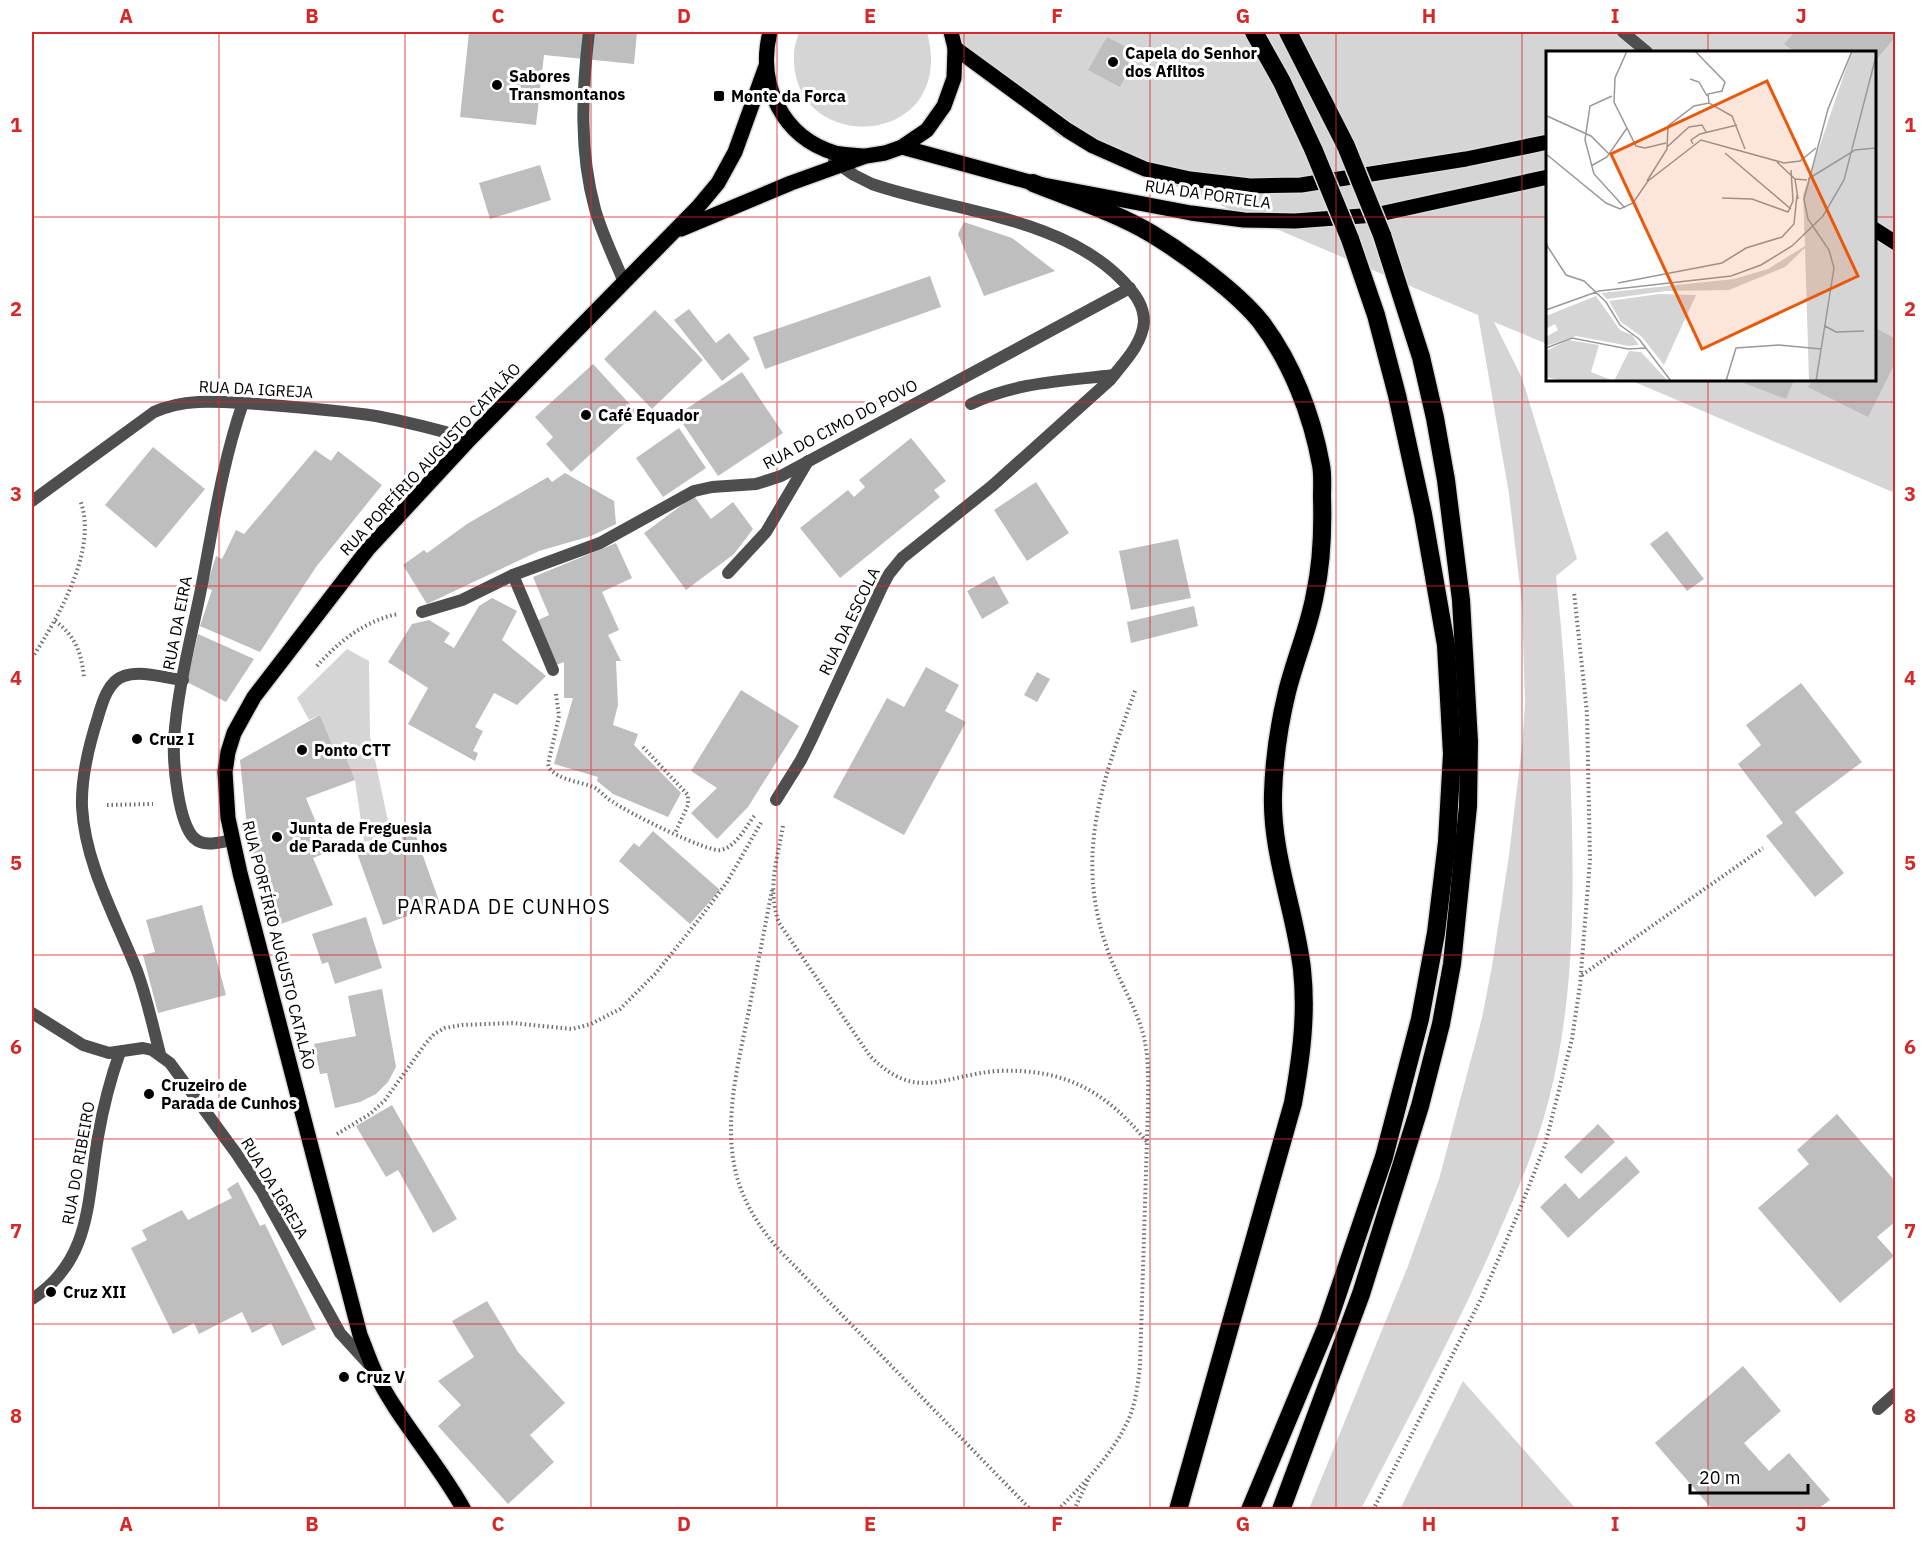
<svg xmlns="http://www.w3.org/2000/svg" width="1927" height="1541" font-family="'IBM Plex Sans',sans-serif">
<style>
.green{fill:#d5d5d5}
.building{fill:#bebebe}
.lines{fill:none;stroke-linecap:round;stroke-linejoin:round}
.primary-casing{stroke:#dbdbdb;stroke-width:18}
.highway-casing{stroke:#dbdbdb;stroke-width:21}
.path{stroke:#707070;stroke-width:4;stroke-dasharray:1.5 3;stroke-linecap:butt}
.lane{stroke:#4e4e4e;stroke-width:12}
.street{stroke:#4e4e4e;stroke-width:12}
.primary{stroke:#000;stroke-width:15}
.highway{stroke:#000;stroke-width:18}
.highway-bridge-casing{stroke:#dbdbdb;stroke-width:21;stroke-linecap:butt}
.highway-bridge{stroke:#000;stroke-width:18}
.grid{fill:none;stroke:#d62828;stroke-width:1.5;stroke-opacity:0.55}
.poi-dot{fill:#000;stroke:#fff;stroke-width:2}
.labels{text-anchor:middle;stroke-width:6;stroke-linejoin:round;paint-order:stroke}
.poi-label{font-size:16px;font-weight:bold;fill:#000;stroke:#fff;text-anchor:start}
.street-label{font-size:16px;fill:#000;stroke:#fff}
.quarter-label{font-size:20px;letter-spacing:1.5px;fill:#000;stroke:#fff}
.inset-road{fill:none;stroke:#999;stroke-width:1.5}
.view{fill:#e8590c;fill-opacity:0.15;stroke:#e8590c;stroke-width:3}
.inset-edge{fill:none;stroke:#000;stroke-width:3}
.neatline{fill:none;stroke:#d62828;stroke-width:2}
.grid-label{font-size:20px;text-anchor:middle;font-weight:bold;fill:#d62828}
</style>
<rect width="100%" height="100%" fill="#fff"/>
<g class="green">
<path d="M799,32H927C959,150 789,158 794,54C794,47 797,39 799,32Z"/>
<path d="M950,32H1895V493L1630,380H1874V52H1548L1547,344L1494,322L1522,378L1577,559L1556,576C1565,659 1570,743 1572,826C1574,919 1572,1009 1549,1099C1537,1146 1518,1189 1499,1232C1458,1327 1408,1418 1361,1509H1309L1408,1266L1439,1179L1482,1018L1492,966L1509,855L1522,746L1525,703L1522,604L1509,494L1478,315L1058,136Z"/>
<path d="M347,649L369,661L370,736L391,835L364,842L355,780L345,754L337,756L320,715L309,720L297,698Z"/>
<path d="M1463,1381L1576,1509H1400Z"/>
</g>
<g class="building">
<path d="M469,32H637L634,64L544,55L536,125L460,117Z"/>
<path d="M1795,32H1896V36L1875,61V52H1795L1784,44Z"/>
<path d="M1107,37L1138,53L1120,87L1088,70Z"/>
<path d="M540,165L551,200L490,219L479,183Z"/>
<path d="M964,222L1012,238L1055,271L984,296L958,234Z"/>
<path d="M930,276L941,307L765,369L753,337Z"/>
<path d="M689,309L716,343L729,333L750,359L722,381L674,320Z"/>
<path d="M655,310L703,360L652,409L604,359Z"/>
<path d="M1875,328L1896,339V361L1868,417L1808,387L1812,380H1875Z"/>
<path d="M593,364L637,412L571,472L546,444L553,437L535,417Z"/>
<path d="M742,372L783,433L718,476L677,415Z"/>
<path d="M1736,380H1794L1786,399Z"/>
<path d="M679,428L706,468L663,497L636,458Z"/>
<path d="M911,438L946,481L934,490L940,497L840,578L800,528L848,490L854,497L865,487L859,480Z"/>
<path d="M153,447L205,489L156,548L105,505Z"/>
<path d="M315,450L331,461L338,451L382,485L316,567L260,652L200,626L212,590L206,588L216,556L222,559L236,530L244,534Z"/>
<path d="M565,473L614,501L616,524L591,536L539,551L427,604L403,565L424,550L427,553L467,524L548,477L552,482Z"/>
<path d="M1036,482L1069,533L1027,561L994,510Z"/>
<path d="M694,496L711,519L733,502L753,529L734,554L686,590L644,533Z"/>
<path d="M1667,531L1704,579L1687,591L1650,544Z"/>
<path d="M1178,539L1191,598L1131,610L1119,551Z"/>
<path d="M616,543L632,578L602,592L619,630L608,635L621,661H616L618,705L613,725L638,734L634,745L681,793L668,817L613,794L597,781L598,777L554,764L573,698H564V662L556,665L536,621L549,615L533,577Z"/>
<path d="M994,576L1009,603L982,619L967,591Z"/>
<path d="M492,598L517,611L502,640L546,676L517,705L494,693L475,727L483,731L473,751L478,753L475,761L408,724L428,688L388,662L412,624L429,620L450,633L444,642L454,648L479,606Z"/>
<path d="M1194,606L1198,626L1131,643L1127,622Z"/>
<path d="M198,634L254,659L226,702L187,682Z"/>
<path d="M926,667L959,685L945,711L966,722L904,835L833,797L887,698L904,707Z"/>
<path d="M1037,672L1050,679L1037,702L1024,695Z"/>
<path d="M1801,683L1862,762L1795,812L1844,873L1815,897L1766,836L1783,823L1738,764L1761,745L1746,725Z"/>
<path d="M741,690L799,726L748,807L717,839L691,813L717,788L691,771Z"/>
<path d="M320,715L337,756L345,754L355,780L306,798L328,852L313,858L333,905L270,928L247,827L240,760Z"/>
<path d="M653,831L720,890L690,924L619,861L634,843L639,847Z"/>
<path d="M415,833L440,904L383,925L357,853Z"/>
<path d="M202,905L226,995L158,1013L143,955L155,952L146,920Z"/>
<path d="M366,917L382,968L335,984L328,962L322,964L312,934Z"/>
<path d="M382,989L396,1067L388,1082L376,1094L360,1102L335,1108L327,1073L320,1074L314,1044L356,1036L348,996Z"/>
<path d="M392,1105L457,1219L433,1233L398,1170L386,1177L356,1126Z"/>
<path d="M1837,1114L1896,1182V1221L1877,1237L1894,1256L1840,1303L1758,1208L1809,1164L1797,1150Z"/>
<path d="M1598,1124L1615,1142L1581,1174L1564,1157Z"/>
<path d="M1626,1156L1640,1172L1568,1238L1540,1207L1565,1183L1579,1199Z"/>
<path d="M238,1182L260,1226L265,1224L316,1329L282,1346L271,1323L252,1333L242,1312L199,1334L194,1323L173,1334L131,1248L147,1240L142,1230L182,1210L188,1220L232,1198L227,1189Z"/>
<path d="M487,1301L518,1352L565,1403L530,1435L554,1462L508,1504L438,1426L461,1405L438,1381L474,1357L452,1321Z"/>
<path d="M1743,1366L1781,1411L1744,1443L1769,1471L1789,1453L1830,1500L1818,1509H1712L1655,1443Z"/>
</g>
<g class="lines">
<g class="primary-casing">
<g id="primary">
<path d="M770,32C757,84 782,137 835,153C844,155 854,155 863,156"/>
<path d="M955,48L1067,130L1093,146L1145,169L1190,179L1250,186L1301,185L1466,159L1548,142"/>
<path d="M902,147L1033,183L1191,213L1244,220L1295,221L1375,215L1548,177"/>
<path d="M681,229L791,183L866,156L885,153L902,147L927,130L944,106L954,78L955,48L951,32"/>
<path d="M1874,229L1896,243"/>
<path d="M464,1510C438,1462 396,1418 374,1370C369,1359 365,1347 360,1335L240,873L228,818L225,772L228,752L234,733L254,697L368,549L470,439L698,207L718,183L735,152L766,66"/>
</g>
</g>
<g class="highway-casing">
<g id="highway">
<path d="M1254,32L1282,82L1314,151"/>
<path d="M1288,32L1346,146"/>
<path d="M1033,183C1073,199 1115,212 1152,234C1185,254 1237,292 1261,322C1292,363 1312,415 1321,465C1323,475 1322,487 1322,497C1323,529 1322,562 1315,594C1309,628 1295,659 1287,692C1279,725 1274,760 1273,794C1271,853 1295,910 1302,969C1307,1015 1301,1058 1293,1103L1178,1510"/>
<path d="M1250,1510L1326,1328L1384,1157L1420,1019L1436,933L1447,842L1452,754L1446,645L1423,514L1397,395L1376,315L1350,239"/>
<path d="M1281,1510L1361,1294L1420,1106L1441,1024L1452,964L1468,806L1469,742L1461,600L1446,480L1435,418L1421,357L1382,235"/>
</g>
</g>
<g class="path">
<path d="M55,621C75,635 82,654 84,678"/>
<path d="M32,658C58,618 99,548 80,500"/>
<path d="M317,666C338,642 366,620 398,614"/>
<path d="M556,694L559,716L548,764L549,768C560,781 580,781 595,788C601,792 606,798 613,802C627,812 708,853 721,850C738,846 746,825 756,814"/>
<path d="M643,747L688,795V805L675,833"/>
<path d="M107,805L153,804"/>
<path d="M783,826C777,860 767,890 779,923L870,1056C917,1103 943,1075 998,1071C1064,1068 1106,1091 1147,1142"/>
<path d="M772,890C764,932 756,973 748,1015C738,1064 724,1119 735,1169C742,1201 759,1227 780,1251L1031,1510"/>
<path d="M1582,975L1763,848"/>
<path d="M337,1134L370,1114L385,1100L426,1043L434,1034L445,1028L462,1025L512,1023L572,1029L591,1024L620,1009L656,973L704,913L727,882L762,821"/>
<path d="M1058,1510C1085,1482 1115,1452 1130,1416C1136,1400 1138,1383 1140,1366L1148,1107C1148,1087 1149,1067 1146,1048C1141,1013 1119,983 1108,951C1073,855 1103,780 1135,691"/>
<path d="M1074,1510L1089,1478"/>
<path d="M1373,1510L1482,1297L1520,1209L1545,1145L1572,1039L1580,985L1590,860L1587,713L1574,592"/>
</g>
<g class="lane">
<path d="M589,32C582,91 579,151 595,209C602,234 614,258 624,282"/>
<path d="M1623,32L1647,52"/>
<path d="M971,404C1015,382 1066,381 1114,375"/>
<path d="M728,573L766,532L808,461"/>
<path d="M1878,1409L1896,1393"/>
</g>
<g class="street">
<path d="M32,501L154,412C187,397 222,402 258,404C297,407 337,410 376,416C408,422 439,430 470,439"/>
<path d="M513,575L553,670"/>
<path d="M422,612L462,600L513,575L600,543L694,491L712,487L756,484L781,476L1130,288"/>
<path d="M776,800L801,760L812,738L882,587L889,574L902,558L992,486L1110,380C1123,363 1142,345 1144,322C1144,305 1135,294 1124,282C1062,216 953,212 872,184L854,175L834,161"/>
<path d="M233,840C220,842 205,848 194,838C178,822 173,763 174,741C177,690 191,639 201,589C213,527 222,463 243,403"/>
<path d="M32,1013L83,1045L109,1053L143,1048L152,1050L170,1063L236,1153L262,1192L340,1333L372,1368"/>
<path d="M160,1054C153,1027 147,998 137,971C116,918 85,864 82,807C81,777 89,745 98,717C102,703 108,681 124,676C141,670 165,678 183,680"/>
<path d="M32,1299C92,1260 87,1200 98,1137C103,1108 110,1080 120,1052"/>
</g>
<use href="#primary" class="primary"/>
<use href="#highway" class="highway"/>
<g class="highway-bridge-casing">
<g id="highway-bridge">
<path d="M1346,146L1382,235"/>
<path d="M1314,151L1350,239"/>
</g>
</g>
<use href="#highway-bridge" class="highway-bridge"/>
</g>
<path class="grid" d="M219,32V1510M405,32V1510M591,32V1510M777,32V1510M964,32V1510M1150,32V1510M1336,32V1510M1522,32V1510M1708,32V52M32,217H1548M1874,217H1896M1708,380V1510M32,402H1896M32,586H1896M32,770H1896M32,955H1896M32,1139H1896M32,1324H1896"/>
<g class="poi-dot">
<circle cx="1113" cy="62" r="6"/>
<circle cx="497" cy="85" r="6"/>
<rect x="713" y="90" width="12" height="12" rx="3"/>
<circle cx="586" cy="415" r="6"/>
<circle cx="137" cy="739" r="6"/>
<circle cx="302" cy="750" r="6"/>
<circle cx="277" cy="837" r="6"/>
<circle cx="149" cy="1094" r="6"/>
<circle cx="51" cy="1292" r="6"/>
<circle cx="344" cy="1377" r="6"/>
</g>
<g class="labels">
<g class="poi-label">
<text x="1125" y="59">Capela do Senhor<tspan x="1125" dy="18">dos Aflitos</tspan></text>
<text x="509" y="82">Sabores<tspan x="509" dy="18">Transmontanos</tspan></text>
<text x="731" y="102">Monte da Forca</text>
<text x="598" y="421">Café Equador</text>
<text x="149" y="745">Cruz I</text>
<text x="314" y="756">Ponto CTT</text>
<text x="289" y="834">Junta de Freguesia<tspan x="289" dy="18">de Parada de Cunhos</tspan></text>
<text x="161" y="1091">Cruzeiro de<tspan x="161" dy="18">Parada de Cunhos</tspan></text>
<text x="63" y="1298">Cruz XII</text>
<text x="356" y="1383">Cruz V</text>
</g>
<g class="street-label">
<text transform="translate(1208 194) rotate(8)" y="6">RUA DA PORTELA</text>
<text transform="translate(256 389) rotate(3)" y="6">RUA DA IGREJA</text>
<text transform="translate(840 424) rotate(-28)" y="6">RUA DO CIMO DO POVO</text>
<text transform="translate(430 459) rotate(-47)" y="6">RUA PORFÍRIO AUGUSTO CATALÃO</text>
<text transform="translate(849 621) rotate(-64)" y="6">RUA DA ESCOLA</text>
<text transform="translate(177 623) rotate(-79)" y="6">RUA DA EIRA</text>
<text transform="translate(279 945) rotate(76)" y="6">RUA PORFÍRIO AUGUSTO CATALÃO</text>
<text transform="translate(78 1163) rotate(-80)" y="6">RUA DO RIBEIRO</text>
<text transform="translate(275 1188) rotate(59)" y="6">RUA DA IGREJA</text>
</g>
<g class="quarter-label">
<text x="504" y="914">PARADA DE CUNHOS</text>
</g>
</g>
<g transform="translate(1546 51)">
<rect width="330" height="330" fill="#fff"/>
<path d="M306,0H330V330H263L259,197L239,216L183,239L120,240L61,248L55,242L188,228L222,218L259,195L257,144ZM113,243L150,244L118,314L96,286L75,271L63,250ZM50,245L74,279L86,284L93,294L83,295L30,285L0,295V286L12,279L9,273L0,278V265ZM22,289L53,294L45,321L68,330L83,300L95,301L122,330H18L0,326V300Z" fill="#d5d5d5"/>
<path class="inset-road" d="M81,0L69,27L68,51L90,95L99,97L120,92M149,0L179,31L176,40L162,43L163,52M144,28L153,31L161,45M66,45L44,55L39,89L48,123L79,157M1,65L45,85L63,103M147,93L145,89L154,83L191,74M121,96L143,76L156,74L160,81M179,102L245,158M0,103L60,152L74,158L87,152L102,130L155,89L238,112L254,110L270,97M231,111L249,128L261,129M45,115L61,106L81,77M249,128L252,148M262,128L309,99L330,97M101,130L121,98L122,75L148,55L163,52L186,65L199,98M176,147L206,148L242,161L247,150L245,119M0,193L20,224L38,230L60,251L74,274L93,288L125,330M72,232L176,212L200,197L236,186L248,173L251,144M0,259L53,240L185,225L215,214L246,195L277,165L298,129L330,5M279,275L290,281L318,280M0,297L26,287L82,298L100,297M180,330L190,297L233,294L275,298M270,330L288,217L283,199L262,168L258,148L282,58L306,0"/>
<path class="view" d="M221,30L312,225L156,298L65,103Z"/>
<rect width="330" height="330" class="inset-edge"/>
</g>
<rect width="1927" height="1541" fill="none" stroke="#ffffff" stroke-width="66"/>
<path d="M1690 1484v9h118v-9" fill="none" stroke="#000000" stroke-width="3"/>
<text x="1699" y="1484" font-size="18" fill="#000000" stroke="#ffffff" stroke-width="4.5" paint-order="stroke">20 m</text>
<rect x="33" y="33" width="1861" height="1475" class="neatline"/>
<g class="grid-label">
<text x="126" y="23">A</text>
<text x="312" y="23">B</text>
<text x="498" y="23">C</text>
<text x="684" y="23">D</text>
<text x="870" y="23">E</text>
<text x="1057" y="23">F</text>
<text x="1243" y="23">G</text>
<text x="1429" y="23">H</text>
<text x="1615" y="23">I</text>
<text x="1801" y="23">J</text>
<text x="16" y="132">1</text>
<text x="1910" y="132">1</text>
<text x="16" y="316">2</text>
<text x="1910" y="316">2</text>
<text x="16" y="501">3</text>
<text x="1910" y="501">3</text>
<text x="16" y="685">4</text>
<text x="1910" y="685">4</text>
<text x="16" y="870">5</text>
<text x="1910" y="870">5</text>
<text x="16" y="1054">6</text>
<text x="1910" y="1054">6</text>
<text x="16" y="1238">7</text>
<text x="1910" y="1238">7</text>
<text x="16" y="1423">8</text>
<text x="1910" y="1423">8</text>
<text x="126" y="1531">A</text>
<text x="312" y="1531">B</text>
<text x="498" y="1531">C</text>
<text x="684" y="1531">D</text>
<text x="870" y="1531">E</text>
<text x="1057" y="1531">F</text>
<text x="1243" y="1531">G</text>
<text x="1429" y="1531">H</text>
<text x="1615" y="1531">I</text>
<text x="1801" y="1531">J</text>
</g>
</svg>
